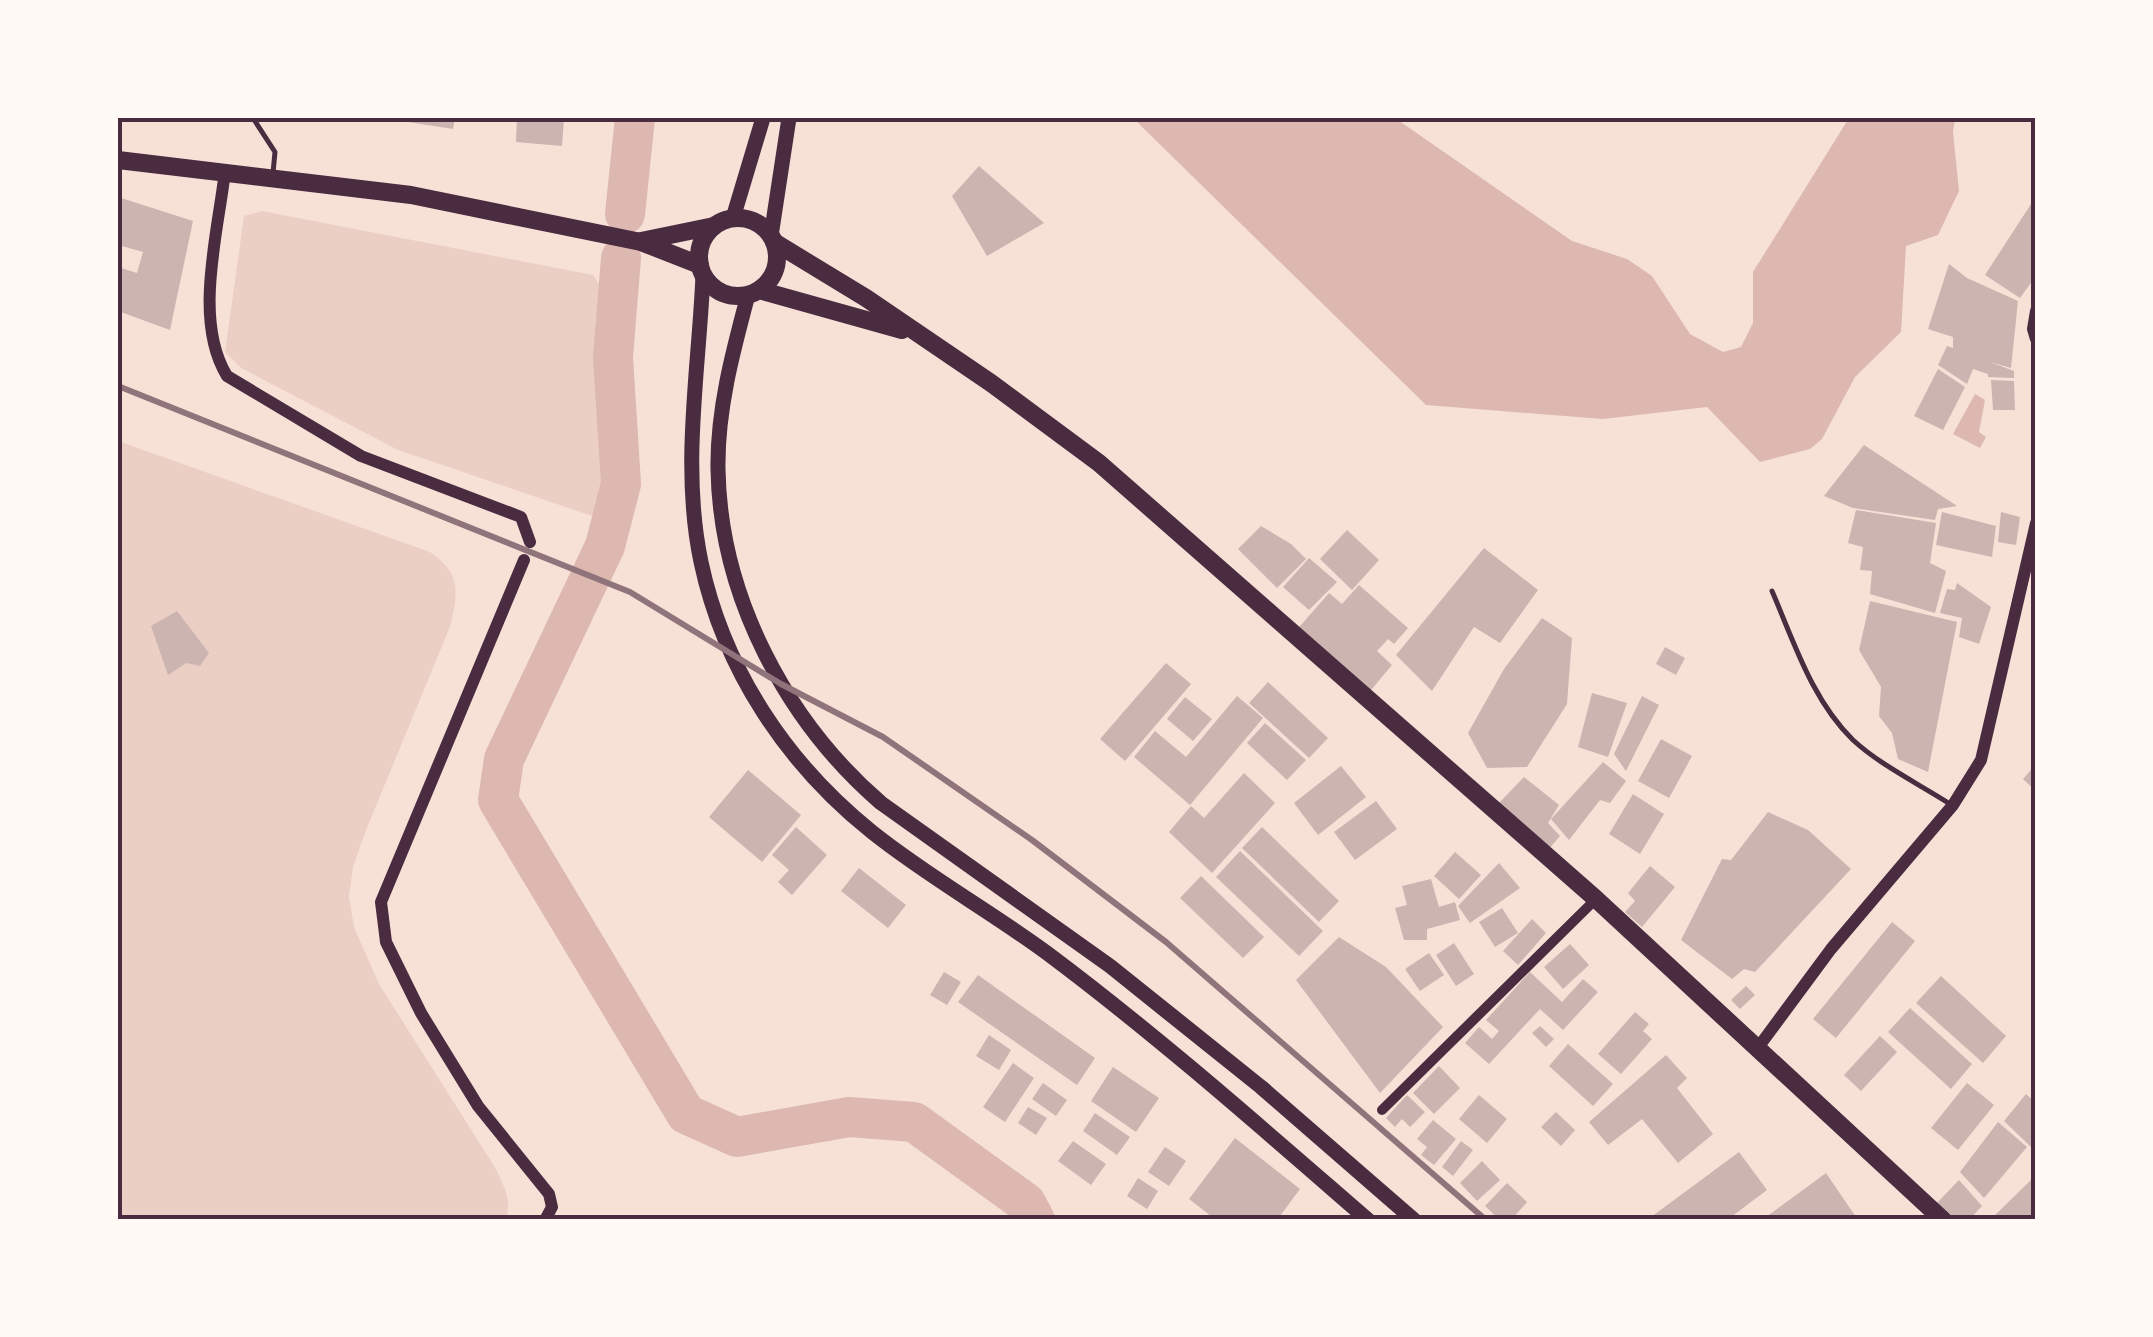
<svg xmlns="http://www.w3.org/2000/svg" width="2153" height="1337" font-family="Helvetica,sans-serif">
<style>
.green{fill:#ebcfc5}
.water{fill:#dcb8b0}
.lines{fill:none;stroke-linecap:round;stroke-linejoin:round}
.river{stroke:#dcb8b0;stroke-width:40}
.building{fill:#ccb4b1}
.service{stroke:#4a2c40;stroke-width:5}
.minor{stroke:#4a2c40;stroke-width:10}
.tertiary{stroke:#4a2c40;stroke-width:12}
.primary{stroke:#4a2c40;stroke-width:15}
.trunk{stroke:#4a2c40;stroke-width:18}
.rail{stroke:#8f747c;stroke-width:6}
.neatline{fill:none;stroke:#4a2c40;stroke-width:4}
</style>
<rect width="100%" height="100%" fill="#f7e1d7"/>
<g class="green">
<path d="M262,211L593,275L603,290L607,502L592,516L398,450L241,368L225,352L244,216Z"/>
<path d="M118,441L430,552C462,574 458,593 450,627L366,830L353,867L349,896L354,927L379,984L496,1169C504,1186 513,1202 505,1220H118Z"/>
</g>
<g class="water">
<path d="M1133,118H1395L1572,241L1627,259L1652,276L1690,334L1723,352L1741,347L1753,323V272L1849,118H1955L1953,132L1959,191L1938,235L1906,246L1901,332L1855,377L1822,439L1810,449L1760,462L1707,407L1603,419L1426,405Z"/>
<path d="M1975,394L1985,400L1979,432L1986,437L1980,448L1953,434Z"/>
</g>
<g class="lines">
<g class="river">
<path d="M625,214L635,118"/>
<path d="M621,258L613,357L621,484L605,546L504,759L498,800L686,1114L737,1137L849,1117L914,1122L1026,1203L1035,1220"/>
</g>
</g>
<g class="building">
<path d="M383,118H455L453,129Z"/>
<path d="M517,118H564L562,146L516,142Z"/>
<path d="M979,166L1044,223L987,256L952,196Z"/>
<path d="M118,197L193,221L170,330L118,311V267L137,273L143,252L118,245Z"/>
<path d="M2031,204L2036,207V276L2020,298L1985,275Z"/>
<path d="M1949,264L1967,278L2018,301L2011,368L1990,362L2014,371V378L1988,377V374L1973,369L1967,384L1938,365L1947,346L1953,348V337L1928,329Z"/>
<path d="M1938,369L1965,387L1943,430L1914,416Z"/>
<path d="M1991,380L2014,381L2015,410H1993Z"/>
<path d="M1864,445L1957,506L1938,509L1935,520L1853,508L1824,496Z"/>
<path d="M1856,510L1936,523L1930,563L1946,571L1935,613L1870,594L1872,571L1860,570L1863,547L1848,543Z"/>
<path d="M1942,512L1996,526L1992,557L1936,545Z"/>
<path d="M2001,512L2020,517L2016,545L1998,542Z"/>
<path d="M1261,526L1291,544L1306,559L1277,588L1238,549Z"/>
<path d="M1347,530L1379,560L1352,590L1320,559Z"/>
<path d="M1484,548L1538,590L1500,643L1474,627L1432,691L1396,655Z"/>
<path d="M1309,558L1337,582L1309,610L1283,587Z"/>
<path d="M1957,583L1991,607L1979,644L1959,637L1962,618L1940,613L1947,589L1955,590Z"/>
<path d="M1359,585L1408,628L1394,644L1388,639L1377,651L1392,665L1366,696L1294,633L1329,593L1342,604Z"/>
<path d="M1870,601L1957,622L1928,772L1898,759L1892,733L1879,716L1881,687L1859,650Z"/>
<path d="M177,611L209,653L200,666L186,663L168,675L151,626Z"/>
<path d="M1542,618L1572,638L1567,704L1527,767L1487,768L1468,733L1504,669Z"/>
<path d="M1665,647L1685,658L1676,675L1656,664Z"/>
<path d="M1166,663L1191,684L1125,761L1100,739Z"/>
<path d="M1268,682L1328,738L1309,758L1249,703Z"/>
<path d="M1592,693L1627,703L1608,757L1578,747Z"/>
<path d="M1237,696L1263,718L1190,805L1134,757L1155,731L1186,757Z"/>
<path d="M1642,696L1659,705L1626,771L1614,754Z"/>
<path d="M1185,697L1212,719L1193,741L1167,719Z"/>
<path d="M1265,723L1306,760L1287,780L1247,743Z"/>
<path d="M1661,739L1692,756L1669,798L1638,781Z"/>
<path d="M1603,762L1626,781L1610,803L1600,800L1569,840L1551,819Z"/>
<path d="M2036,764V791L2023,779Z"/>
<path d="M1341,766L1366,797L1318,835L1294,803Z"/>
<path d="M748,770L801,815L762,862L709,817Z"/>
<path d="M1244,773L1275,803L1212,873L1169,832L1191,806L1204,818Z"/>
<path d="M1524,777L1559,805L1548,823L1560,836L1548,850L1495,807Z"/>
<path d="M1633,794L1664,814L1640,854L1609,834Z"/>
<path d="M1376,801L1397,829L1355,860L1334,832Z"/>
<path d="M1768,812L1808,830L1851,869L1755,972L1744,969L1732,979L1681,940L1722,859L1731,860Z"/>
<path d="M796,827L827,855L792,895L778,882L789,870L772,855Z"/>
<path d="M1262,827L1339,901L1319,922L1242,848Z"/>
<path d="M1240,851L1323,931L1299,956L1216,877Z"/>
<path d="M1455,852L1481,875L1459,899L1434,876Z"/>
<path d="M1499,863L1520,888L1470,923L1458,906Z"/>
<path d="M1650,866L1675,887L1642,927L1625,912L1635,901L1628,893Z"/>
<path d="M859,868L906,905L888,928L841,891Z"/>
<path d="M1201,876L1264,937L1243,958L1180,898Z"/>
<path d="M1431,879L1439,907L1455,902L1460,920L1427,929V940H1404L1395,908L1407,905L1402,886Z"/>
<path d="M1502,908L1518,933L1495,947L1479,922Z"/>
<path d="M1532,919L1546,933L1518,965L1503,951Z"/>
<path d="M1892,922L1915,941L1836,1038L1813,1019Z"/>
<path d="M1339,937L1386,967L1443,1027L1380,1093L1296,980Z"/>
<path d="M1454,943L1474,974L1456,986L1436,955Z"/>
<path d="M1570,944L1589,965L1563,989L1544,967Z"/>
<path d="M1429,953L1444,975L1420,991L1405,969Z"/>
<path d="M944,972L961,982L947,1005L930,995Z"/>
<path d="M1530,972L1562,1002L1583,979L1598,992L1563,1030L1540,1009L1489,1064L1465,1043L1479,1027L1492,1039L1499,1031L1486,1020Z"/>
<path d="M978,975L1095,1058L1077,1085L958,1002Z"/>
<path d="M1941,976L2006,1036L1983,1063L1916,1003Z"/>
<path d="M1746,986L1755,995L1740,1009L1731,1000Z"/>
<path d="M1910,1008L1972,1064L1951,1089L1888,1032Z"/>
<path d="M1635,1012L1649,1024L1643,1031L1652,1039L1621,1074L1598,1054Z"/>
<path d="M1540,1026L1554,1039L1546,1047L1532,1033Z"/>
<path d="M989,1035L1011,1050L999,1070L976,1056Z"/>
<path d="M1880,1036L1897,1052L1861,1091L1844,1075Z"/>
<path d="M1568,1044L1613,1084L1593,1106L1549,1066Z"/>
<path d="M1666,1055L1687,1078L1677,1088L1713,1134L1678,1163L1642,1119L1608,1145L1589,1122Z"/>
<path d="M1013,1063L1034,1078L1005,1122L983,1107Z"/>
<path d="M1439,1066L1460,1088L1434,1114L1413,1093Z"/>
<path d="M1113,1067L1159,1098L1136,1132L1091,1101Z"/>
<path d="M1043,1083L1067,1100L1056,1116L1032,1099Z"/>
<path d="M1967,1083L1994,1105L1958,1150L1931,1128Z"/>
<path d="M2026,1094L2036,1103V1142L2031,1147L2004,1121Z"/>
<path d="M1407,1095L1425,1112L1410,1127L1402,1119L1395,1127L1386,1118Z"/>
<path d="M1479,1095L1507,1119L1487,1143L1459,1119Z"/>
<path d="M1028,1107L1047,1118L1036,1135L1018,1123Z"/>
<path d="M1556,1112L1575,1130L1561,1146L1541,1127Z"/>
<path d="M1095,1113L1130,1137L1117,1155L1083,1131Z"/>
<path d="M1433,1120L1456,1139L1434,1165L1421,1155L1427,1147L1417,1139Z"/>
<path d="M1998,1122L2027,1147L1984,1198L1960,1172Z"/>
<path d="M1235,1138L1300,1189L1277,1220H1216L1189,1199Z"/>
<path d="M1073,1141L1106,1164L1091,1185L1058,1161Z"/>
<path d="M1461,1141L1473,1150L1453,1176L1442,1167Z"/>
<path d="M1165,1147L1186,1161L1169,1186L1148,1172Z"/>
<path d="M1739,1152L1767,1190L1727,1220H1647Z"/>
<path d="M1482,1161L1500,1180L1477,1201L1460,1183Z"/>
<path d="M1826,1173L1858,1220H1762Z"/>
<path d="M2036,1175V1220H1990Z"/>
<path d="M1138,1178L1158,1191L1147,1209L1127,1196Z"/>
<path d="M1959,1180L1982,1206L1969,1220H1954L1937,1203Z"/>
<path d="M1507,1183L1527,1202L1511,1220H1500L1485,1206Z"/>
</g>
<g class="lines">
<g class="service">
<path d="M253,118L275,152L273,173"/>
<path d="M1772,591C1794,642 1812,700 1853,740C1880,765 1919,784 1950,804"/>
</g>
<path class="minor" d="M1382,1110L1596,899"/>
<g class="tertiary">
<path d="M225,171C218,233 193,321 227,376L361,456L521,517L530,542"/>
<path d="M2036,311L2033,329L2036,339"/>
<path d="M524,560L381,902L386,942L421,1013L478,1106L549,1194L552,1207L545,1220"/>
<path d="M1757,1049L1831,949L1953,805L1981,760L2036,523"/>
</g>
<g class="primary">
<path d="M733,218L763,118"/>
<path d="M771,236L789,118"/>
<path d="M703,275C699,370 681,467 701,562C724,670 787,764 872,832C927,876 990,911 1047,953C1158,1036 1263,1129 1368,1220"/>
<path d="M748,295C733,351 717,410 718,469C720,596 786,721 881,803L1110,966L1261,1087L1414,1220"/>
</g>
<g class="trunk">
<path d="M118,160L411,195L641,242L700,265"/>
<circle cx="738" cy="257" r="39"/>
<path d="M641,241L714,226"/>
<path d="M774,242L866,298L991,383L1099,463L1596,899L1943,1220"/>
<path d="M759,290L902,330"/>
</g>
<path class="rail" d="M118,386L630,592L781,684L883,737L1032,840L1166,942L1486,1220"/>
</g>
<rect width="2153" height="1337" fill="none" stroke="#fffaf5" stroke-width="240"/>
<rect x="120" y="120" width="1913" height="1097" class="neatline"/>
</svg>
